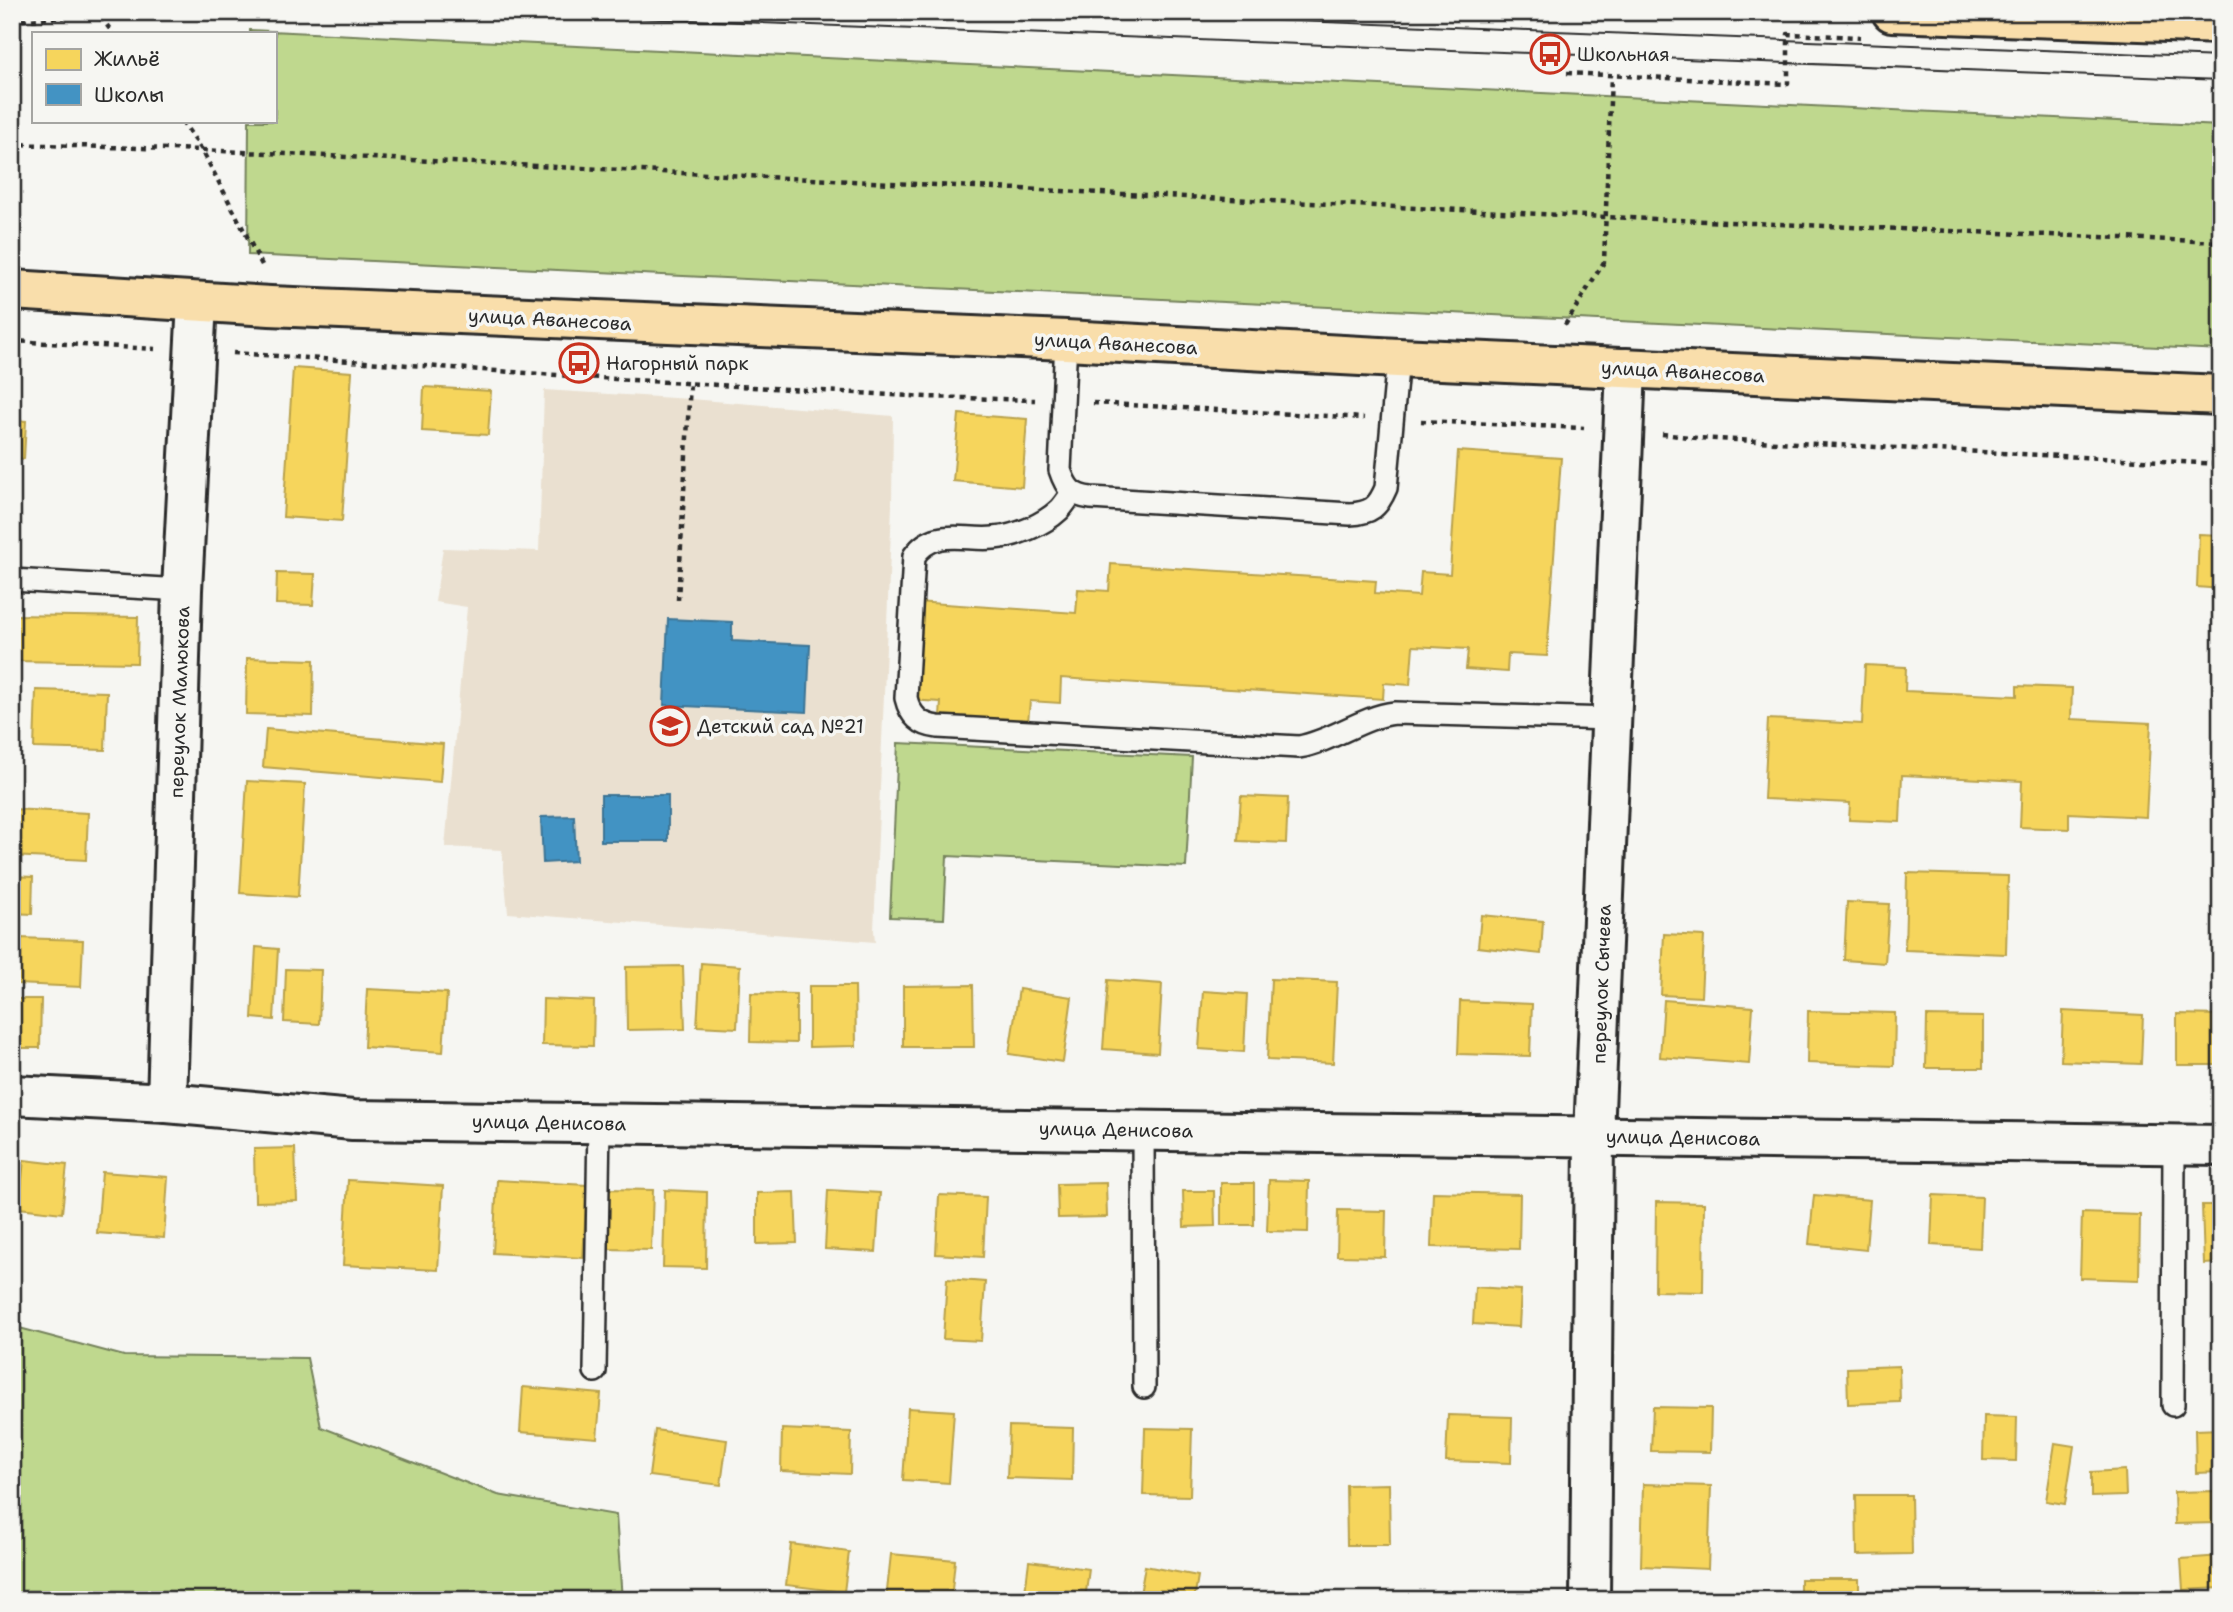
<svg xmlns="http://www.w3.org/2000/svg" width="2233" height="1612" font-family="'Shantell Sans',sans-serif">
<style>
.built{fill:#eae0d0}
.green{fill:#bfd88e;stroke:#75825c;stroke-width:2}
.homes{fill:#f6d55c;stroke:#b9a24d;stroke-width:2}
.schools{fill:#4393c3;stroke:#3c7495;stroke-width:2}
.lines{fill:none;stroke-linecap:round;stroke-linejoin:round}
.lane-casing{stroke:#2b2b2b;stroke-width:26}
.street-casing{stroke:#2b2b2b;stroke-width:44}
.highway-casing{stroke:#2b2b2b;stroke-width:44}
.path{stroke:#2b2b2b;stroke-width:4.5;stroke-dasharray:5 5;stroke-linecap:butt}
.lane{stroke:#f6f6f2;stroke-width:21}
.street{stroke:#f6f6f2;stroke-width:38}
.highway{stroke:#f9deab;stroke-width:38}
.tram{stroke:#2b2b2b;stroke-width:2}
.labels{text-anchor:middle;stroke-width:7;stroke-linejoin:round;paint-order:stroke}
.poi-label{font-size:19px;fill:#2b2b2b;stroke:#f6f6f2;text-anchor:start}
.street-label{font-size:19px;fill:#2b2b2b;stroke:#f6f6f2}
</style>
<rect width="100%" height="100%" fill="#f6f6f2"/>
<filter id="ink" filterUnits="userSpaceOnUse"><feTurbulence type="fractalNoise" baseFrequency=".0143" numOctaves="2"/><feDisplacementMap in="SourceGraphic" scale="14" xChannelSelector="R" yChannelSelector="G"/><feConvolveMatrix kernelMatrix="1 2 1 2 8 2 1 2 1" color-interpolation-filters="sRGB"/></filter>
<g filter="url(#ink)">
<path class="built" d="M544,390L690,399L893,416L892,506L874,930L875,942L508,913L502,850L445,847L467,607L435,602L443,548L539,551Z"/>
<g class="green">
<path d="M250,30L2221,126V350L248,255L249,121H275V33H250Z"/>
<path d="M898,743L1192,757L1186,867L947,856L944,919L890,917Z"/>
<path d="M12,1326L124,1356L307,1358L321,1427L498,1495L616,1515L622,1600H12Z"/>
</g>
<g class="homes">
<path d="M293,368L352,372L342,521L283,517Z"/>
<path d="M424,387L491,391L488,435L422,431Z"/>
<path d="M959,414L1027,419L1022,487L953,481Z"/>
<path d="M12,420L26,421L24,459L12,458Z"/>
<path d="M1458,451L1561,458L1547,656L1508,654L1507,672L1466,669L1468,649L1413,646L1410,685L1384,683L1383,699L1061,678L1060,703L1030,701L1028,722L940,716L941,702L909,700L916,602L1076,613L1078,589L1109,591L1111,564L1376,581L1375,593L1419,596L1421,572L1450,574Z"/>
<path d="M2199,534L2221,535V589L2197,587Z"/>
<path d="M277,573L315,574L313,605L276,604Z"/>
<path d="M12,615L138,617L137,663L12,661Z"/>
<path d="M247,658L314,660L313,716L246,714Z"/>
<path d="M1865,665L1906,667L1905,691L2017,696V686L2072,688L2071,719L2151,723L2146,817L2069,813V829L2020,827L2022,781L1902,775L1900,822L1849,820L1850,803L1764,799L1768,719L1862,724Z"/>
<path d="M36,690L107,692L105,750L34,748Z"/>
<path d="M266,729L443,744L440,782L263,767Z"/>
<path d="M247,781L305,784L298,897L240,893Z"/>
<path d="M1241,796L1288,798L1286,843L1238,841Z"/>
<path d="M12,809L88,813L86,860L12,856Z"/>
<path d="M1907,873L2008,876L2006,954L1905,950Z"/>
<path d="M12,876L33,877L32,914L12,913Z"/>
<path d="M1847,902L1889,904L1885,963L1844,960Z"/>
<path d="M1481,915L1543,921L1541,954L1478,947Z"/>
<path d="M1664,934L1704,936L1701,997L1661,995Z"/>
<path d="M18,938L83,940L81,987L17,984Z"/>
<path d="M256,947L278,949L274,1020L252,1018Z"/>
<path d="M701,963L740,966L737,1028L697,1026Z"/>
<path d="M683,966L685,1029L627,1030L626,967Z"/>
<path d="M286,969L321,970L319,1024L284,1022Z"/>
<path d="M1271,979L1337,982L1333,1063L1267,1060Z"/>
<path d="M1108,980L1162,984L1158,1053L1103,1049Z"/>
<path d="M973,985L974,1047H903V986Z"/>
<path d="M809,986H855L856,1046L809,1047Z"/>
<path d="M367,989L447,993L443,1052L364,1047Z"/>
<path d="M1019,989L1072,997L1063,1062L1009,1054Z"/>
<path d="M1203,991L1247,994L1244,1052L1199,1049Z"/>
<path d="M751,993L796,994V1043L750,1042Z"/>
<path d="M12,999H41L40,1048H12Z"/>
<path d="M543,999L594,1001L593,1046L542,1045Z"/>
<path d="M1664,1000L1753,1007L1749,1064L1660,1057Z"/>
<path d="M1460,1001L1532,1004L1530,1056L1458,1054Z"/>
<path d="M1808,1011L1895,1013L1894,1066L1807,1063Z"/>
<path d="M2063,1011L2143,1015L2141,1064L2061,1061Z"/>
<path d="M2177,1014L2221,1015V1065H2177Z"/>
<path d="M1927,1016L1983,1017V1068H1926Z"/>
<path d="M295,1148L297,1201L255,1202L254,1149Z"/>
<path d="M24,1160L67,1165L62,1213L19,1208Z"/>
<path d="M102,1172L168,1177L164,1238L97,1233Z"/>
<path d="M348,1180L443,1186L438,1270L343,1265Z"/>
<path d="M497,1180L587,1185L583,1258L493,1253Z"/>
<path d="M1269,1180L1309,1181L1308,1232L1267,1231Z"/>
<path d="M1106,1183L1107,1217L1058,1218L1057,1184Z"/>
<rect x="1221" y="1183" width="33" height="42"/>
<path d="M608,1189L653,1190L651,1250L606,1249Z"/>
<path d="M665,1190L707,1192L706,1268L663,1267Z"/>
<path d="M828,1190L880,1193L876,1252L825,1249Z"/>
<path d="M1183,1191H1214L1215,1226L1184,1227Z"/>
<path d="M795,1192L797,1243L757,1244V1193Z"/>
<path d="M1433,1192L1520,1194L1519,1249L1431,1247Z"/>
<path d="M939,1195L986,1197L983,1257L936,1254Z"/>
<path d="M1814,1195L1870,1200L1866,1250L1809,1244Z"/>
<path d="M1933,1195L1982,1197L1980,1248L1931,1245Z"/>
<path d="M1656,1202L1704,1203L1703,1292L1655,1291Z"/>
<path d="M2202,1205H2221V1263L2204,1264Z"/>
<path d="M1338,1210L1386,1211L1385,1257L1337,1256Z"/>
<path d="M2082,1213L2140,1215L2139,1280L2080,1278Z"/>
<path d="M947,1279L985,1282L981,1341L943,1339Z"/>
<path d="M1475,1287L1521,1290L1519,1327L1473,1324Z"/>
<path d="M1899,1366L1900,1402L1848,1404L1847,1368Z"/>
<path d="M523,1387L601,1394L597,1438L520,1432Z"/>
<path d="M1653,1407L1711,1408L1710,1452L1651,1451Z"/>
<path d="M908,1408L954,1411L949,1483L903,1480Z"/>
<path d="M1448,1415L1512,1417L1511,1463L1446,1461Z"/>
<path d="M1984,1416L2017,1417L2016,1461L1983,1460Z"/>
<path d="M1009,1426L1073,1428L1072,1480L1007,1478Z"/>
<path d="M1145,1428L1192,1429L1190,1496L1143,1495Z"/>
<path d="M782,1429L851,1432L850,1474L781,1471Z"/>
<path d="M2221,1429V1472L2196,1473L2195,1430Z"/>
<path d="M655,1430L727,1440L721,1485L649,1476Z"/>
<path d="M2055,1443L2074,1446L2065,1504L2046,1501Z"/>
<path d="M2125,1470L2126,1496L2091,1497V1472Z"/>
<path d="M1389,1484L1390,1545H1347L1346,1485Z"/>
<path d="M1643,1484L1711,1486L1708,1569L1641,1566Z"/>
<path d="M2217,1491V1523L2175,1524L2174,1492Z"/>
<path d="M1856,1495H1911L1912,1554L1857,1555Z"/>
<path d="M791,1544L849,1552L844,1592L786,1585Z"/>
<path d="M891,1554L955,1560L951,1600H886Z"/>
<path d="M2221,1556V1588L2183,1590L2181,1559Z"/>
<path d="M1029,1561L1089,1569L1085,1600H1024Z"/>
<path d="M1145,1566L1198,1576L1194,1600H1139Z"/>
<rect x="1800" y="1579" width="59" height="21"/>
<path d="M2101,1589L2103,1600H2049V1598Z"/>
</g>
<g class="schools">
<path d="M668,619L732,622V641L810,645L807,712L664,705Z"/>
<rect x="601" y="795" width="67" height="46"/>
<path d="M574,816L576,861L543,863L541,817Z"/>
</g>
<g class="lines">
<g class="lane-casing">
<g id="lane">
<path d="M1066,340L1060,470C1066,488 1072,496 1091,498L1350,514C1371,513 1378,507 1386,488L1398,358"/>
<path d="M1072,493C1068,498 1064,505 1059,510C1043,525 1016,536 994,538C964,541 934,527 914,556L906,698C910,715 920,725 938,727L1299,747C1333,741 1361,717 1395,713L1612,719"/>
<path d="M12,580L182,590"/>
<path d="M1143,1130L1144,1387"/>
<path d="M595,1371L599,1123"/>
<path d="M2173,1405L2174,1144"/>
</g>
</g>
<g class="street-casing">
<g id="street">
<path d="M12,1095L167,1103L353,1120L2221,1145"/>
<path d="M167,1103L182,590L197,302"/>
<path d="M1590,1600L1594,1135L1626,368"/>
</g>
</g>
<g class="highway-casing">
<g id="highway">
<path d="M1892,12L2221,24"/>
<path d="M12,290L270,306L1066,340L1398,358L2221,395"/>
</g>
</g>
<g class="path">
<path d="M12,21L99,15L113,33"/>
<path d="M1567,73L1788,84V34L1860,37"/>
<path d="M182,121L202,150L263,267"/>
<path d="M12,144L202,150L1605,217L2221,242"/>
<path d="M1565,325L1604,262L1611,75"/>
<path d="M12,341L155,349"/>
<path d="M233,353L615,379L927,397L1035,400"/>
<path d="M1093,403L1364,418"/>
<path d="M1421,421L1584,428"/>
<path d="M1662,434L1697,438L2221,464"/>
<path d="M678,600L690,383"/>
</g>
<use href="#lane" class="lane"/>
<use href="#street" class="street"/>
<use href="#highway" class="highway"/>
<g class="tram">
<path d="M481,12L2221,80"/>
<path d="M1067,12L2221,57"/>
</g>
</g>
</g>
<defs>
<g id="bus-ring" transform="scale(2.0125)"><circle r="9.5" fill="#f6f6f2" stroke="#c8321e" stroke-width="1.5"/><path d="M-5-6H5V4H4V6H2V4H-2V6H-4V4H-5ZM-3.5-4V0h7V-4ZM-3.5 1.2v1.5H-2V1.2ZM2 1.2v1.5H3.5V1.2Z" fill="#c8321e"/></g>
<g id="school-ring" transform="scale(2.0125)"><circle r="9.5" fill="#f6f6f2" stroke="#c8321e" stroke-width="1.5"/><path d="M0-5L7-2L0 1L-7-2ZM-4 1L0 2.5L4 1V4Q0 6-4 4Z" fill="#c8321e"/></g>
</defs>
<g fill-rule="evenodd">
<use href="#bus-ring" x="1550" y="54"/>
<use href="#bus-ring" x="579" y="363"/>
<use href="#school-ring" x="670" y="726"/>
</g>
<g class="labels">
<g class="poi-label">
<text x="1577" y="61">Школьная</text>
<text x="606" y="370">Нагорный парк</text>
<text x="697" y="733">Детский сад №21</text>
</g>
<g class="street-label">
<text transform="translate(550 319) rotate(3)" y="7">улица Аванесова</text>
<text transform="translate(1116 343) rotate(3)" y="7">улица Аванесова</text>
<text transform="translate(1683 371) rotate(3)" y="7">улица Аванесова</text>
<text transform="translate(179 702) rotate(-88)" y="7">переулок Малюкова</text>
<text transform="translate(1601 984) rotate(-88)" y="7">переулок Сычева</text>
<text transform="translate(549 1122) rotate(1)" y="7">улица Денисова</text>
<text transform="translate(1116 1129) rotate(1)" y="7">улица Денисова</text>
<text transform="translate(1683 1137) rotate(1)" y="7">улица Денисова</text>
</g>
</g>
<rect width="2233" height="1612" fill="none" stroke="#f6f6f2" stroke-width="42"/>
<rect x="21" y="21" width="2191" height="1570" fill="none" stroke="#2b2b2b" stroke-width="2.5" filter="url(#ink)"/>
<rect x="32" y="32" width="245" height="91" fill="#f6f6f2" stroke="#a5a5a2" stroke-width="2"/>
<rect x="46" y="49" width="35" height="21" fill="#f6d55c" stroke="#a5a5a2" stroke-width="2"/>
<text x="94" y="66" font-size="21" fill="#2b2b2b">Жильё</text>
<rect x="46" y="84" width="35" height="21" fill="#4393c3" stroke="#a5a5a2" stroke-width="2"/>
<text x="94" y="102" font-size="21" fill="#2b2b2b">Школы</text>
</svg>
